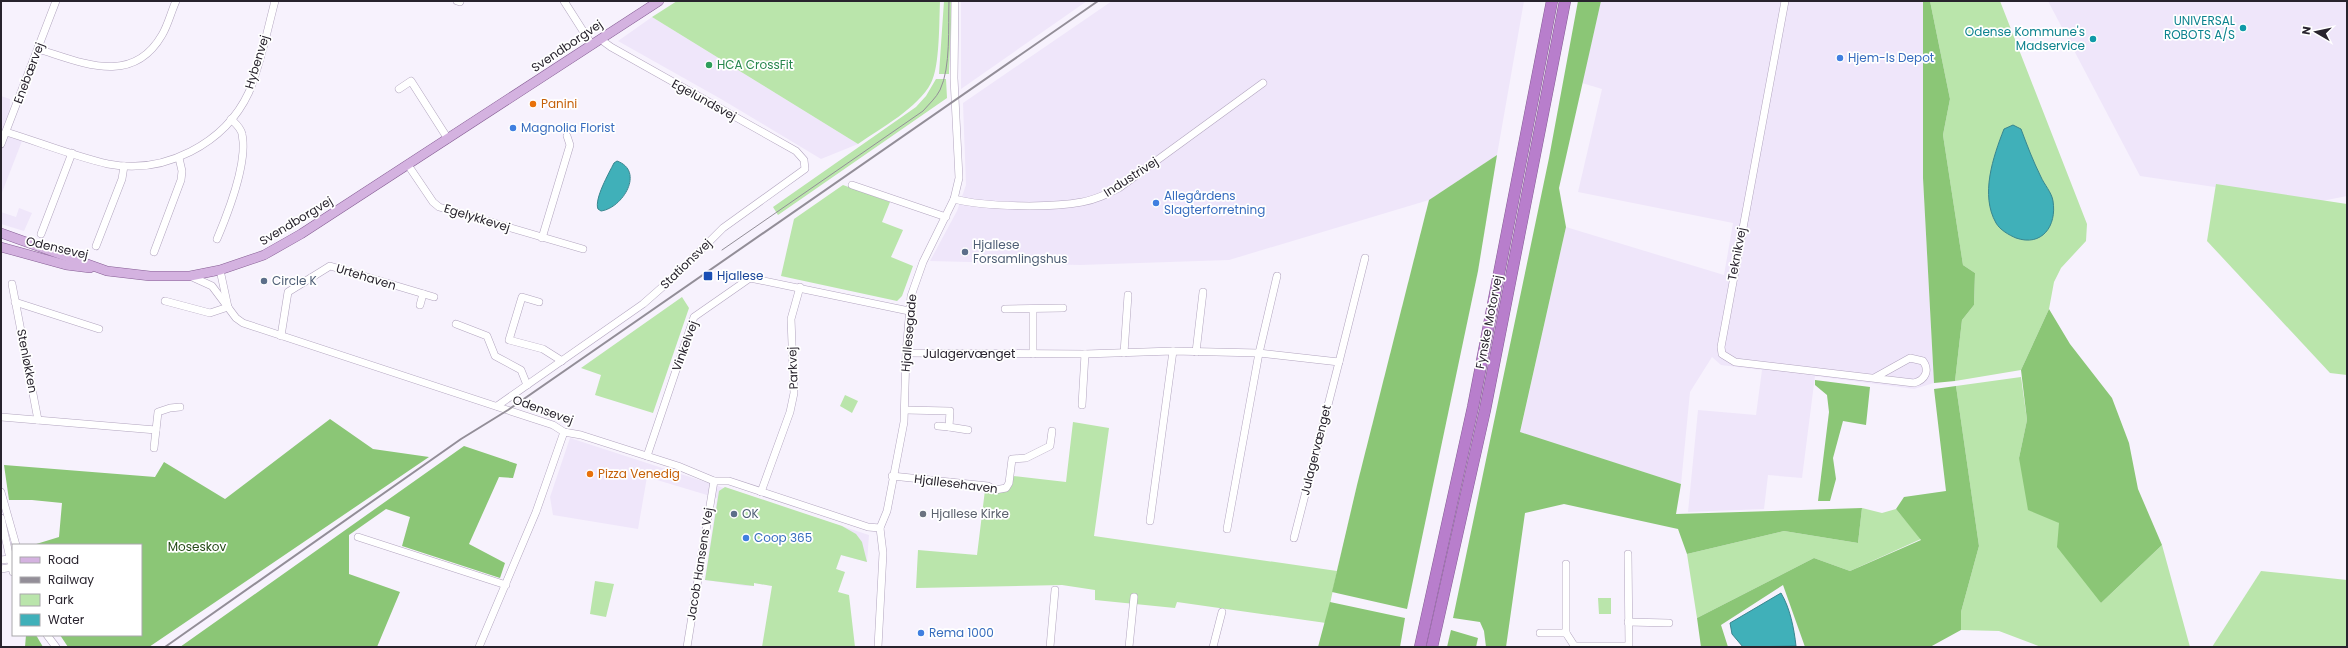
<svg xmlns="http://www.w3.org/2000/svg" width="2348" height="648" font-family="Poppins,sans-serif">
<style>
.built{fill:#efe6fa}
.green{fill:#bae5ab}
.forest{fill:#8bc676}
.water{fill:#40b0b9;stroke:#39868f}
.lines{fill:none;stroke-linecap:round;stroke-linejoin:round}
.minor-casing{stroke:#b2a5bf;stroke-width:8}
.major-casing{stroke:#865e94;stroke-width:10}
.highway-casing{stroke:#865e94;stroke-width:12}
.minor{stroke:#fff;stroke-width:7}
.major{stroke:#d4b2e0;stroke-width:9}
.highway{stroke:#b87ecc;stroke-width:11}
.tram{stroke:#938e98;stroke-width:1}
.rail{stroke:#938e98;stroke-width:2}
.culture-dot{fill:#0f9aa8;stroke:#fff;stroke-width:1.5}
.shop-dot{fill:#3f7fe0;stroke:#fff;stroke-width:1.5}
.leisure-dot{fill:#2e9e5b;stroke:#fff;stroke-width:1.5}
.food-dot{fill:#e8710a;stroke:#fff;stroke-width:1.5}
.service-dot{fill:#5c6f8a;stroke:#fff;stroke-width:1.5}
.transit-dot{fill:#1a4fb4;stroke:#fff;stroke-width:1.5}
.worship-dot{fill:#6b7280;stroke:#fff;stroke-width:1.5}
.labels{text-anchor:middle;stroke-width:3.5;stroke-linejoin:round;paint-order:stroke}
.culture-label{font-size:12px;fill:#0d838f;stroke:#fff;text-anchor:end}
.street-label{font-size:12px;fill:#28232d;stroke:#fff}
.shop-label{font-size:12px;fill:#366cbe;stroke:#fff;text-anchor:start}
.leisure-label{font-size:12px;fill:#27864d;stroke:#fff;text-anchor:start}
.food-label{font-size:12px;fill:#c56008;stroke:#fff;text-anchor:start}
.service-label{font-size:12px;fill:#4e5e75;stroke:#fff;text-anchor:start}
.transit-label{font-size:12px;fill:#164399;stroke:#fff;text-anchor:start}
.worship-label{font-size:12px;fill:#5b616d;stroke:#fff;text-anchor:start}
.park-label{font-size:12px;fill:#254b16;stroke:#fff}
</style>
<rect width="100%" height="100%" fill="#f7f2fd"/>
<g class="built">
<path d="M961,1H1087L961,89Z"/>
<path d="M1112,1H1524L1497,155L1429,200L1229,260L1080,265L930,261L957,211L966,185L963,103Z"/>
<path d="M1601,1H1923V178L1934,383L1914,389L1815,376L1802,478L1768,475L1764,509L1688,512L1698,410L1756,415L1762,370L1721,365L1712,357L1690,392L1681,484L1520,433L1566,227L1724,275L1733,223L1578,192L1602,89L1582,83Z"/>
<path d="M2048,1H2347V196L2317,202L2140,176Z"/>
<path d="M652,17L858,144L821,159L721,99L618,41Z"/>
<path d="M1,96L10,99L9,137L22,141L1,195Z"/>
<path d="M19,208L32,213L24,231L1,224V212L16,217Z"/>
<path d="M570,438L869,535L867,562L841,555L836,569L845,572L772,586L754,583V586H746L705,580L717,498L647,477L638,529L553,515L550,497Z"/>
</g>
<g class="green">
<path d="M677,1H940C939,22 940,66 931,83C918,108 881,128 858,144L652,17Z"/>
<path d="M944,1H952L949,71V74H939Z"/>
<path d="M1930,1H2000L2087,224L2086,241L2061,268L2054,282L2049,309L2021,370L1955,381L1962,320L1974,305L1975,273L1963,265L1943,135L1950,99Z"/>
<path d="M936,79H946L947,98L778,215L773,207L916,107L926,96Z"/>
<path d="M2216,184L2347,204V375L2330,373L2207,241Z"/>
<path d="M843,185L890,202L882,222L903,230L891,257L913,266L902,296L897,301L781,276L794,219Z"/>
<path d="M682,297L689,308L653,413L595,395L601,375L581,368Z"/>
<path d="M2021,377L2027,420L2019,458L2059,523L2101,603L2162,545L2190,647H2041L1999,631L1961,630V612L1979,546L1956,386Z"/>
<path d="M845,395L858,401L852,413L840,406Z"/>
<path d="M1073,422L1109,428L1094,536L1337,571L1326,623L1177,602L1175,608L1095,600V590L1062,585L916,588L918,550L977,555L985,490L1005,492L1011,487L1013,476L1066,482Z"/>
<path d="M725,487L842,526L856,534L862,542L867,562L841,555L836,569L845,572L838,592L849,595L855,647H762L772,586L754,583V586L705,580L719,491Z"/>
<path d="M1862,508L1882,513L1896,509L1921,539L1850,571L1814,558L1697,618L1687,554L1784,531L1858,543Z"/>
<path d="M2261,571L2347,580V647H2212Z"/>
<path d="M595,581L614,584L606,617L590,614Z"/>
<path d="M1598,598H1611V614H1599Z"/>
</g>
<g class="forest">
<path d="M1578,1H1601L1559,188L1566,227L1520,432L1681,484L1676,514L1862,508L1858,543L1784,531L1687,554L1678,529L1564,504L1525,513L1506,647H1486L1484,631L1480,622L1453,618L1549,158Z"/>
<path d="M1923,1H1930L1950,99L1943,135L1963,265L1975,273L1974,305L1962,320L1955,381L1934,383L1923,178Z"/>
<path d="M1497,155L1478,271L1407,609L1332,592L1357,485L1429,200Z"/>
<path d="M2049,309L2070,344L2112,398L2129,443L2138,489L2162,545L2101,603L2057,547L2059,523L2028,510L2019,458L2027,420L2021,370Z"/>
<path d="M1815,380L1870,387L1866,425L1843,421L1833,458L1836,479L1830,501H1818L1829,412L1827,395L1815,385Z"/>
<path d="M1956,386L1979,546L1961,612V630L1930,647H1805L1783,585L1721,625L1728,647H1701L1697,618L1814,558L1850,571L1921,540L1896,509L1904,497L1946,491L1934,389Z"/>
<path d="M330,419L373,449L429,457L149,647H68L60,635H141V545H33L59,537L62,503L32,500H9L4,465L155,477L164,462L225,499Z"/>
<path d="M464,446L517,464L513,478L499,477L469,544L505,563L500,578L402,546L410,517L386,509L349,535V574L400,592L377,647H180Z"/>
<path d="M1330,602L1405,618L1400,647H1318Z"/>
<path d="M1451,630L1478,638L1476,647H1447Z"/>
<path d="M26,635H36L43,647H25Z"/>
</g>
<g class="water">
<path d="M2013,125L2021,129C2027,145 2033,161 2041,177C2044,184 2052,193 2053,201C2057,226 2042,247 2016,238C2009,235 2000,230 1996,223C1980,195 1993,157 2004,129Z"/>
<path d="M617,161C645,171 623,208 601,211L598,209C594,199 609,173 614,163Z"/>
<path d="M1781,593C1790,608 1794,628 1796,646L1743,647L1732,634L1730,623Z"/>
</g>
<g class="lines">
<g class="minor-casing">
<g id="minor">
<path d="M457,1L460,2"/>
<path d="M564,1L592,45"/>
<path d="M1785,1L1721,347L1722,354L1735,362L1914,383C1925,380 1930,371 1923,361L1910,358L1874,378"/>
<path d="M38,49C81,62 132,87 162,35C168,25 171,12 176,1"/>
<path d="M399,89L411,81L448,139"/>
<path d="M6,132C39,142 73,156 108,164C164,175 225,144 249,92C261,63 267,31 275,1"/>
<path d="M1,144L56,1"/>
<path d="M408,165L433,202L439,207L583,249"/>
<path d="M852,185L946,217"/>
<path d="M954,199C985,207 1050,208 1082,202C1095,200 1107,194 1119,188L1263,83"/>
<path d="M41,234L72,153"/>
<path d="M542,238L570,145L567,136"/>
<path d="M217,239C228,213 248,161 242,134C241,128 236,124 231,119"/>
<path d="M96,246L122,179L124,166"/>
<path d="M154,252L181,180L182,171L179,158"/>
<path d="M220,270L228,307"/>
<path d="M190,276L212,286L236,318L243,323L553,425L564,432L581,435L678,466L714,481H729L868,527L880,528"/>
<path d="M12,284L38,420"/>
<path d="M165,301L210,313L228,307"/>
<path d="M15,302L99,329"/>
<path d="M539,302L522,297L509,340L543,349L562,361"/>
<path d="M420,305L423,294"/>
<path d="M1005,309L1063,308"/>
<path d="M1033,309V354"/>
<path d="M456,324L487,336L495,356L521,370L527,385"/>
<path d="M281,336L288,292L330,266L434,297"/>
<path d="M1196,352L1203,292"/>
<path d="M906,353L1085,354L1173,351L1259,353L1339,362L1365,258"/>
<path d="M1124,353L1128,295"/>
<path d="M1082,405L1085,354"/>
<path d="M497,406L643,304L676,275L723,228L805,169L804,160L796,151L611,47L600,39"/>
<path d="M905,410L950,411L949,427L968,430"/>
<path d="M1,417L156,430"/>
<path d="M938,426L949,427"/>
<path d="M154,448L158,412L170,408L180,407"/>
<path d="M647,456L694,317L750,278L909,311"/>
<path d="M892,476L988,486L995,490L1006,488L1009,483L1012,459L1026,458L1050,446L1052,431"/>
<path d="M1,492L16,545"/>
<path d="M761,492L790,412L794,393L791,319L800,287"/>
<path d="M1,518L13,572"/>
<path d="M1150,521L1173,351"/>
<path d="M1227,529L1259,353L1277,276"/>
<path d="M358,537L506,585"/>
<path d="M1294,538L1339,362"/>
<path d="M1628,554L1629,647"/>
<path d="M1,560L9,559"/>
<path d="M1566,564V633L1575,647"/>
<path d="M1,569L13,567"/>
<path d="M1628,622L1669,623"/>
<path d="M1540,633H1566"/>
<path d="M47,635L56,647"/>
<path d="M1575,646H1628"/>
<path d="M479,647L536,512L564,432"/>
<path d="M687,647L714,481"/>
<path d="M878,647L883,553L880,528L887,511L904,422L906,353L911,296L923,262L954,199L959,178L954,78L955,1"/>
<path d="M1050,647L1055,590"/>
<path d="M1129,647L1134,597"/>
<path d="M1213,647L1222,612"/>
</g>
</g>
<g class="major-casing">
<g id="major">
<path d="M1,233L107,271L150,276H190L220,270L264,255L301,234L659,1"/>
<path d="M1,247L66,265L90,268"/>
</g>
</g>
<g class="highway-casing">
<g id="highway">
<path d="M1420,647L1473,407L1552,1"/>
<path d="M1432,647L1485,410L1565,1"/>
</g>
</g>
<use href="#minor" class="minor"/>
<use href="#major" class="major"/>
<use href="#highway" class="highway"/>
<path class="tram" d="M722,250L923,111C929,104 936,98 940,90C951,67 948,27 949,1"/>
<path class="rail" d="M165,647L461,439L508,410L1098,1"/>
</g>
<g class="culture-dot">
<circle cx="2243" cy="28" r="4"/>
<circle cx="2093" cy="39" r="4"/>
</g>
<g class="shop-dot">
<circle cx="1840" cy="58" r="4"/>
<circle cx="513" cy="128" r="4"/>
<circle cx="1156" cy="203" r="4"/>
<circle cx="746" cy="538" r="4"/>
<circle cx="921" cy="633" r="4"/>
</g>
<circle class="leisure-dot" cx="709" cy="65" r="4"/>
<g class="food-dot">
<circle cx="533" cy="104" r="4"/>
<circle cx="590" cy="474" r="4"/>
</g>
<g class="service-dot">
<circle cx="965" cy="252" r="4"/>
<circle cx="264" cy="281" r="4"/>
<circle cx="734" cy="514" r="4"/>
</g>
<rect class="transit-dot" x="703" y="271" width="10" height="10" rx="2"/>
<circle class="worship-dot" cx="923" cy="514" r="4"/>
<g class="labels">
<g class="culture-label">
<text x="2235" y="25">UNIVERSAL<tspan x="2235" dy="14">ROBOTS A/S</tspan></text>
<text x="2085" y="36">Odense Kommune's<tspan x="2085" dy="14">Madservice</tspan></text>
</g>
<g class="street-label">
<text transform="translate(567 46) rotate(-34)" y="4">Svendborgvej</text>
<text transform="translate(257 62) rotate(-73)" y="4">Hybenvej</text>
<text transform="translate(29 73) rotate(-69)" y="4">Enebærvej</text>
<text transform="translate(704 100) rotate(29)" y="4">Egelundsvej</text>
<text transform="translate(1131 177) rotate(-33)" y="4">Industrivej</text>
<text transform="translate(477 218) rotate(17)" y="4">Egelykkevej</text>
<text transform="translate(296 221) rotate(-31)" y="4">Svendborgvej</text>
<text transform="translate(57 248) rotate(13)" y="4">Odensevej</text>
<text transform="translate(1737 254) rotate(-79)" y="4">Teknikvej</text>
<text transform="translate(686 264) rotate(-44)" y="4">Stationsvej</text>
<text transform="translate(366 277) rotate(17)" y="4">Urtehaven</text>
<text transform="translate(1489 322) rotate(-79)" y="4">Fynske Motorvej</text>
<text transform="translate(909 333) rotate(-85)" y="4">Hjallesegade</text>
<text transform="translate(685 346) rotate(-70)" y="4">Vinkelvej</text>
<text x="969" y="358">Julagervænget</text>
<text transform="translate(27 361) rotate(79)" y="4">Stenløkken</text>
<text transform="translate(793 368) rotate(-92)" y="4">Parkvej</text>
<text transform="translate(543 410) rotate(20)" y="4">Odensevej</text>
<text transform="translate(1316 450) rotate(-76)" y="4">Julagervænget</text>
<text transform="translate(956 484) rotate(7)" y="4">Hjallesehaven</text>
<text transform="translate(700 564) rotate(-81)" y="4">Jacob Hansens Vej</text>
</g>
<g class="shop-label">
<text x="1848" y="62">Hjem-Is Depot</text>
<text x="521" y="132">Magnolia Florist</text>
<text x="1164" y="200">Allegårdens<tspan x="1164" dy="14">Slagterforretning</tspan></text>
<text x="754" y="542">Coop 365</text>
<text x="929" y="637">Rema 1000</text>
</g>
<g class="leisure-label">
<text x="717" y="69">HCA CrossFit</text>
</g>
<g class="food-label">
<text x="541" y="108">Panini</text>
<text x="598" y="478">Pizza Venedig</text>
</g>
<g class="service-label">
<text x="973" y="249">Hjallese<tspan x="973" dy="14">Forsamlingshus</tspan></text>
<text x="272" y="285">Circle K</text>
<text x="742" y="518">OK</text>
</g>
<g class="transit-label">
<text x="717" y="280">Hjallese</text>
</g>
<g class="worship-label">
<text x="931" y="518">Hjallese Kirke</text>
</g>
<g class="park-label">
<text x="197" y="551">Moseskov</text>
</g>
</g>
<rect width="2348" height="648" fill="none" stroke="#28232d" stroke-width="4"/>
<rect x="12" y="544" width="130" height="92" fill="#ffffff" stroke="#a9a7ab"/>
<rect x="20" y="557" width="20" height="6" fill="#d4b2e0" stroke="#a9a7ab"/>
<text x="48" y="564" font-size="12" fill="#28232d">Road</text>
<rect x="20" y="577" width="20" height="6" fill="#938e98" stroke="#a9a7ab"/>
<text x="48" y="584" font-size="12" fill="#28232d">Railway</text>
<rect x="20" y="594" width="20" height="12" fill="#bae5ab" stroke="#a9a7ab"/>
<text x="48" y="604" font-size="12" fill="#28232d">Park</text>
<rect x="20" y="614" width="20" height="12" fill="#40b0b9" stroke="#a9a7ab"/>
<text x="48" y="624" font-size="12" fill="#28232d">Water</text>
<g transform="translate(2316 32) rotate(279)" stroke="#ffffff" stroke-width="3" paint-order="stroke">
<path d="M0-3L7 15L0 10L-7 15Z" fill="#28232d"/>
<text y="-6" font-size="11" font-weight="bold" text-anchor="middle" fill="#28232d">N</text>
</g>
</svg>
